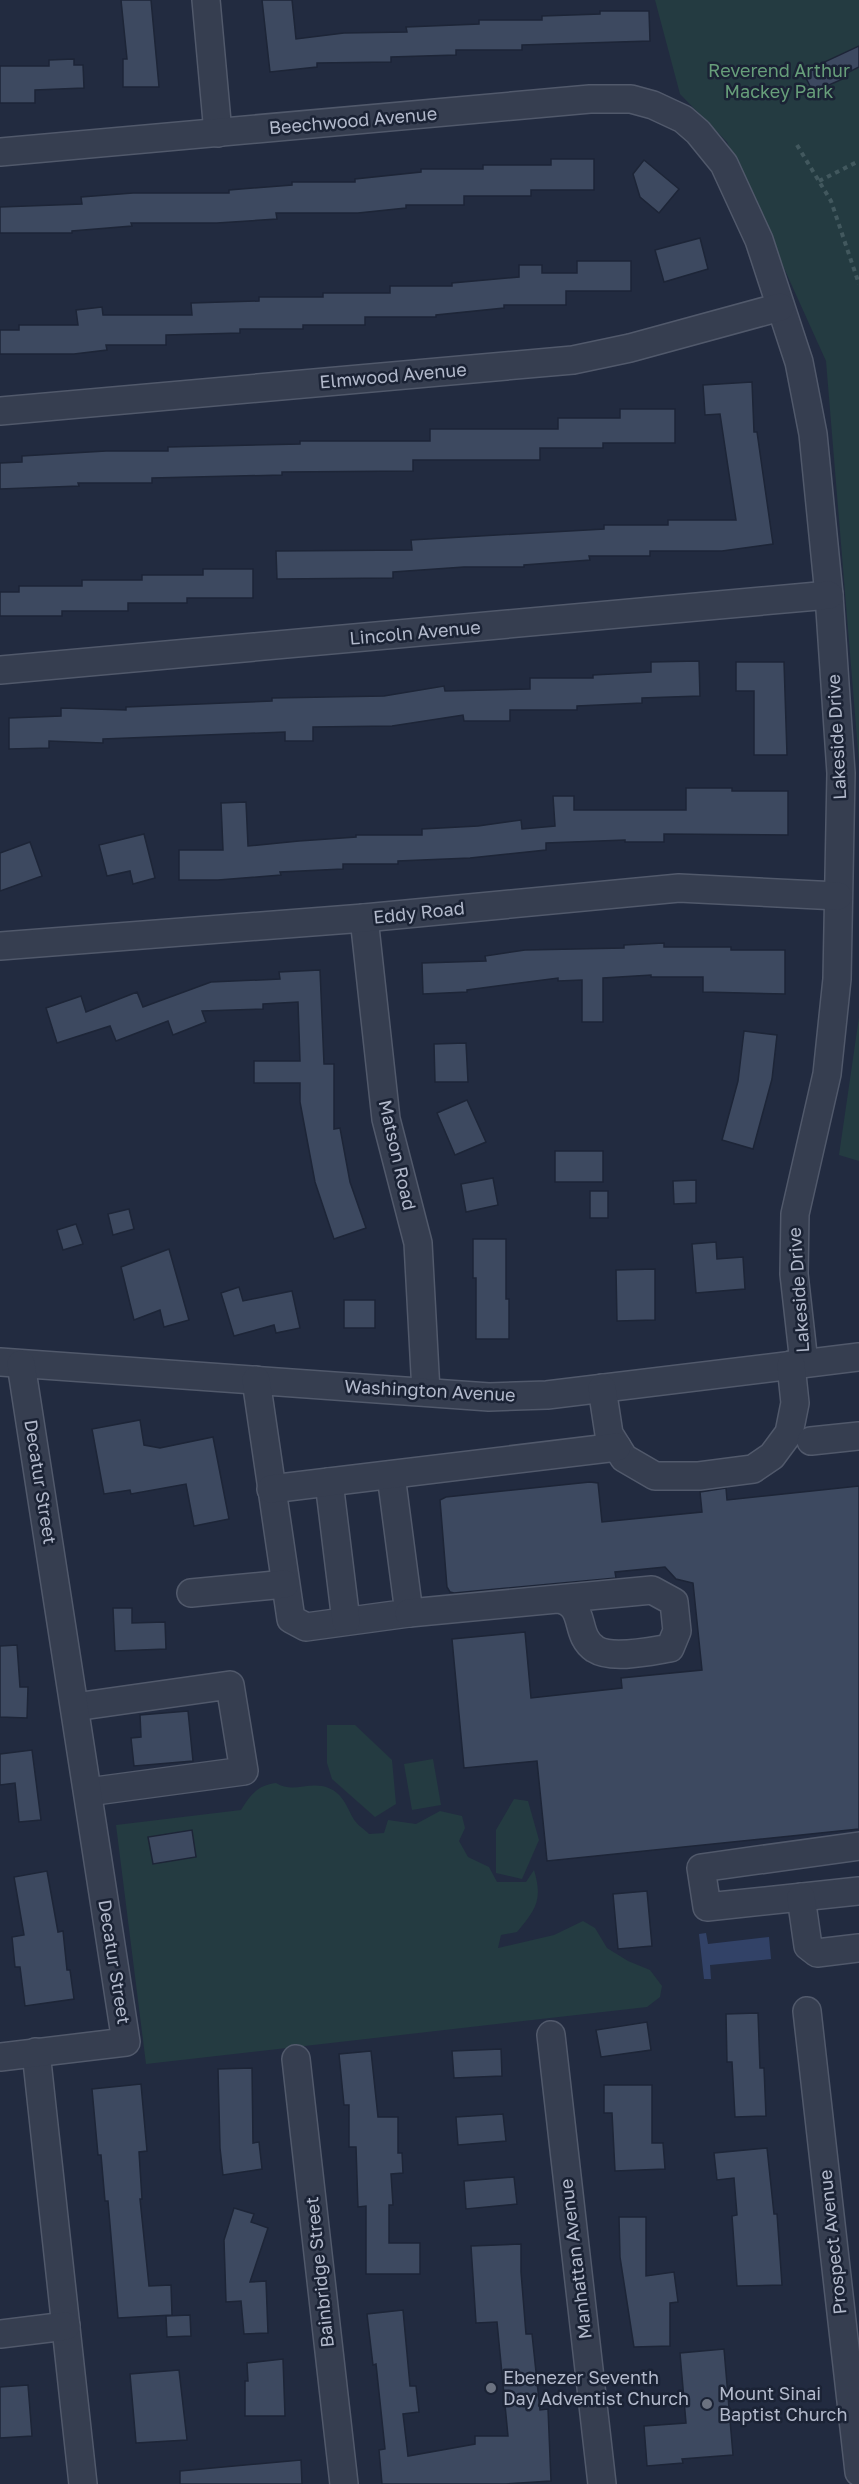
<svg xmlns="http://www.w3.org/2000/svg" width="859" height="2484" font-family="'Golos Text',sans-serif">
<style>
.green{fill:#243b41}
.water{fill:#324267}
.building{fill:#3d4960;stroke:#1d2537;stroke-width:1.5}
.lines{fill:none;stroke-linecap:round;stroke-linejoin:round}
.minor-casing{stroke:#51596b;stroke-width:30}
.path{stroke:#42585e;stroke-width:4;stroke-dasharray:4.5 4.5;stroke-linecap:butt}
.minor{stroke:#363e50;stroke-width:27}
.worship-dot{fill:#6b7280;stroke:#1b2335;stroke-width:2}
.labels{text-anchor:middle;stroke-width:5;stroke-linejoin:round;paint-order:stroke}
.park-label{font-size:18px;fill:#679e7a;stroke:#1b2335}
.street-label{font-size:18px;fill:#b2b9cb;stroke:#1b2335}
.poi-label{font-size:18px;fill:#b2b9cb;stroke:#1b2335;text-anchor:start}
</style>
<rect width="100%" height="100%" fill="#222b40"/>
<g class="green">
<path d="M655,0H859V763L826,361L727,142L680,94Z"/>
<path d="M859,1017V1161L839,1155Z"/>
<path d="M327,1725H355L392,1760L396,1804L375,1817L332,1779L327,1763Z"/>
<path d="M433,1759L441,1805L412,1810L404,1764Z"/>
<path d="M276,1783C292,1793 305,1783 322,1786C341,1790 345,1803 353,1818C356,1824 364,1829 369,1834L384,1833L388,1820L416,1824L440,1811L462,1816L465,1828L459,1841L468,1857L489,1867L497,1882H526L534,1870C543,1900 536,1909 517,1932L501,1935L498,1948L554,1935L583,1921L595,1928L607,1948L628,1961L650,1970L662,1986L660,1997L647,2007L146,2064L116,1825L241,1810C250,1795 258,1785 276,1783Z"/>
<path d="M514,1799L528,1801L539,1840L522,1879L496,1873V1830Z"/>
</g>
<path class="water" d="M706,1933L708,1944L769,1937L771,1959L710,1965L711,1979H704L699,1934Z"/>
<g class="building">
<path d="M121,0H151L159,87H123V59H127Z"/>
<path d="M262,0H292L296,39L344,33L407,32L406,27L479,24V20H542V16L600,14V11H649L650,41L522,45V50H456V55L391,57V62L317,63V67L270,72Z"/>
<path d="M859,46V67L843,75L845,78L813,92L803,72Z"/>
<path d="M74,59V65H83L84,88L35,90V103H0V66H49V60Z"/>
<path d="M551,159H594V190H531V196H464V205H406V208L358,213H276L277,219L217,223H131L132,226L72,231V233H0V207L82,204L81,197L133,193H229V190L292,185V182H355V179L421,172V169H483V165H551Z"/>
<path d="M644,160L679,189L659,213L640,197L633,174Z"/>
<path d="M700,238L708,269L664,282L655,250Z"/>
<path d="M577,261H631V291H566V305H504V308L436,315V317H365V325H303V329H240V333L166,335V345H106L107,350L74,354H0V330H19V325H78L76,310L102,307L103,315H192L191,303L259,301V297H323V293H390V286H452V283L519,277V265H542V273H577Z"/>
<path d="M752,382L754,432H757L773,544L722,551H650V556H589L590,560L524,565V567H464L393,572V578L277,579L276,551L412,550L411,540L604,529V525H668V520H736L720,414L705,415L703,385Z"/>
<path d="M620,409H675V443H603V448H540V460H413V471L282,472V475L152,478V483H78L79,486L0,489V463L22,462V456L106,451H168V447L300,444V441H430V429H558V418H620Z"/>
<path d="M203,569H253V598H187V603H128V611H62V616H0V592H19V586H82V580H142V575H203Z"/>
<path d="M699,661L700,696L642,698V703L577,706V710H510V721H464L463,715L392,726L313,727V741H285V732L103,739V743L49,741V748L9,749V718L61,716V708L126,710V707L272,701V698L384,696L444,686L445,691L530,689V678H593V675L651,672V662Z"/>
<path d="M736,662H784L787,755H754V691H736Z"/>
<path d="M686,788H732V791H788V835L664,834V842H625V840L546,843V850L470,858L398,861V864H343V869L280,872L281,875L218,880H179V850H223L221,803L246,802L248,846L299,841L356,837V835H422V829L478,826L521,820L522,829L555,826L553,796H574V810H686Z"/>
<path d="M144,834L155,878L133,884L130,871L107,876L99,845Z"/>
<path d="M30,842L42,876L0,891V853Z"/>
<path d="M664,943V947H731V950H785V994L703,992V977H651V975L603,978V1022H582V980L558,981V978L467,990V992L423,994L422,963L486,961L485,956L525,950L624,948V945Z"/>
<path d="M320,970L324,1064H334V1129L340,1128L350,1182L366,1228L334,1239L315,1182L300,1102V1083H254V1061H300L298,1002L263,1004V1009L202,1011L206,1022L173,1035L168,1021L116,1041L110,1026L57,1043L46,1008L81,996L86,1012L137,992L143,1007L211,982L280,979L279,972Z"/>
<path d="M744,1031L777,1035L772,1079L753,1149L722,1140L738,1081Z"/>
<path d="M466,1043L468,1082H435L434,1044Z"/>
<path d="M467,1100L486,1142L455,1155L437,1113Z"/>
<rect x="555" y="1151" width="48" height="31"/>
<path d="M493,1178L498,1205L466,1212L461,1184Z"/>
<path d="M696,1180V1203L674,1204L673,1181Z"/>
<rect x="590" y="1191" width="18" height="27"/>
<path d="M129,1209L134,1229L113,1235L108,1214Z"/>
<path d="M76,1224L83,1244L63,1250L57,1230Z"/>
<path d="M473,1239H506V1299H509V1339H476V1278H473Z"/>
<path d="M716,1242L717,1259L743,1257L745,1289L696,1293L692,1244Z"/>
<path d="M169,1249L189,1320L164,1327L160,1310L134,1320L121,1267Z"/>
<path d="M655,1269V1320L617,1321L616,1270Z"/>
<path d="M239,1287L243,1301L292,1291L300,1328L276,1333L274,1325L234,1336L221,1293Z"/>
<rect x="344" y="1300" width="31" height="28"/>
<path d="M140,1420L144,1445L160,1448L213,1437L229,1519L194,1526L186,1484L131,1494L130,1490L104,1494L92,1429Z"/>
<path d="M590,1482L598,1483L602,1522L702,1512L700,1492L726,1488L727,1500L859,1486V1829L547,1861L537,1761L464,1768L452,1639L525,1632L531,1698L622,1688L621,1678L702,1670L693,1583L676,1579L665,1567L615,1572L616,1578L454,1593L450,1592L447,1587L440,1500L446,1497Z"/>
<path d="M113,1608H132V1623L165,1622L166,1649L115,1651Z"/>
<path d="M17,1645L20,1687H28L27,1718L0,1717V1646Z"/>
<path d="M188,1711L193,1761L134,1766L131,1738L141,1737L140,1715Z"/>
<path d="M32,1750L41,1820L19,1822L15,1783L0,1785V1754Z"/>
<path d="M192,1830L196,1857L153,1864L148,1837Z"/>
<path d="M47,1871L58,1932L63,1931L67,1970H70L74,1999L25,2006L20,1967H15L12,1937L24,1935L14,1877Z"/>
<path d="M647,1891L652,1946L618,1949L613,1894Z"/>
<path d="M758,2013L760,2068H764L766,2116L735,2117L732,2062H727L726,2014Z"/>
<path d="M647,2022L651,2050L601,2057L596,2030Z"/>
<path d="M501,2049L502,2076L454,2078L452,2051Z"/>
<path d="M371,2051L378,2117H398V2153H402L403,2173L391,2174L393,2205H389V2243H420V2274H366V2206L358,2207L356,2147H349V2105H344L339,2054Z"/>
<path d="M252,2068L253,2143L259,2142L262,2169L223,2175L220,2148L218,2069Z"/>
<path d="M141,2084L147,2151L139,2152L142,2199H140L149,2286L171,2285L172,2315L118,2318L108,2201H105L101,2155H98L92,2089Z"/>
<path d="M604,2085H652V2143H663L665,2169L615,2171L612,2113H604Z"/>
<path d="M503,2114L506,2141L458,2145L456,2117Z"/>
<path d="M767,2148L774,2214H777L782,2285L737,2286L732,2216L737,2215L734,2178L717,2180L714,2153Z"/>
<path d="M514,2177L517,2204L466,2209L464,2181Z"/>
<path d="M234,2208L254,2214L251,2222L268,2228L250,2282L266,2281L268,2333L244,2334L241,2301L226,2302L224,2240Z"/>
<path d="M619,2217H646V2276L674,2272L678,2302L670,2303V2346L634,2347L620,2257Z"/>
<path d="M521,2244V2272L526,2334H532L540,2410L548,2409L551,2481L506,2484H382L379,2450L385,2449L376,2364L373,2365L367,2314L403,2310L410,2386H416L419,2412L403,2414L408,2456L475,2444V2436H508L497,2322L476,2323L471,2246Z"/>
<path d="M190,2315L191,2336L167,2337L166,2316Z"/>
<path d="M724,2349L733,2455L682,2459L683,2463L647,2466L644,2426L686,2423L680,2353Z"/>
<path d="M283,2359L285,2416H245V2381H248L247,2363Z"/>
<path d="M179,2370L187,2440L136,2443L130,2374Z"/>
<path d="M28,2385L32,2436L0,2438V2387Z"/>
<path d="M301,2460L302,2484H180V2471Z"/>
</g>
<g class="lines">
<g class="minor-casing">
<g id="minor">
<path d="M206,0L218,133"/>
<path d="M0,152L590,99H631L653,105L683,119L698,132L724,164L759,240L799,362L813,434L829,595L841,773L837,979L827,1074L795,1214L794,1274L804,1363"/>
<path d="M0,411L573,360L630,348L780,307"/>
<path d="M0,670L829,595"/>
<path d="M364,918L386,1119L418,1243L426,1392"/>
<path d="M0,946L364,918L679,888L838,896"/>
<path d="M0,1362L489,1397L547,1395L859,1357"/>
<path d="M256,1380L291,1619L306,1627L409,1613L391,1475"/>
<path d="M602,1388L609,1434L624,1458L655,1476H699L753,1469L772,1456L789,1433L795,1403L791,1365"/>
<path d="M811,1441L859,1436"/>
<path d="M329,1482L346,1621"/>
<path d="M271,1489L617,1447"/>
<path d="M191,1593L285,1584"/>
<path d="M409,1613L652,1590L674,1602L677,1631L670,1648C651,1651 612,1660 595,1649C573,1634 588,1606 559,1599"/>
<path d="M75,1707L230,1685L244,1771L88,1792"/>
<path d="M859,1846L701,1868L707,1907L859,1891"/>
<path d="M801,1897L808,1946L817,1953L859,1948"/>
<path d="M807,2011L859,2472"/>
<path d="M551,2035L602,2484"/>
<path d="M36,2052L83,2484"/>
<path d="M0,2057L126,2042L21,1364"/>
<path d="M296,2059L344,2484"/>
<path d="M0,2334L66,2326"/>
</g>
</g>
<g class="path">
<path d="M797,145L831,201L859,284"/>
<path d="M819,181L859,161"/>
</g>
<use href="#minor" class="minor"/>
</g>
<g class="worship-dot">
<circle cx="491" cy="2388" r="6"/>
<circle cx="707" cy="2404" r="6"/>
</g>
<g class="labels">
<g class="park-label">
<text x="779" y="77">Reverend Arthur<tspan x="779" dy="21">Mackey Park</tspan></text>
</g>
<g class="street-label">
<text transform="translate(353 121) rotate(-5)" y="6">Beechwood Avenue</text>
<text transform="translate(393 376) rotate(-5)" y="6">Elmwood Avenue</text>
<text transform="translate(415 633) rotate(-5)" y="6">Lincoln Avenue</text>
<text transform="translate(837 737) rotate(-93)" y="6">Lakeside Drive</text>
<text transform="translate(419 913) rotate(-6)" y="6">Eddy Road</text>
<text transform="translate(397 1155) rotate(77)" y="6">Matson Road</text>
<text transform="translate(799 1290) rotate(-94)" y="6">Lakeside Drive</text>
<text transform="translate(430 1391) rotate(3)" y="6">Washington Avenue</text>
<text transform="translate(40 1482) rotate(81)" y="6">Decatur Street</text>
<text transform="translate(114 1962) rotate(81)" y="6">Decatur Street</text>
<text transform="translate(833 2242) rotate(-96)" y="6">Prospect Avenue</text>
<text transform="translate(576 2259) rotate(-97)" y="6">Manhattan Avenue</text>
<text transform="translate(320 2272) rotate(-96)" y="6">Bainbridge Street</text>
</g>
<g class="poi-label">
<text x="503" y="2384">Ebenezer Seventh<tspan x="503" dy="21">Day Adventist Church</tspan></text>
<text x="719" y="2400">Mount Sinai<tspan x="719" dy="21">Baptist Church</tspan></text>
</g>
</g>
</svg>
